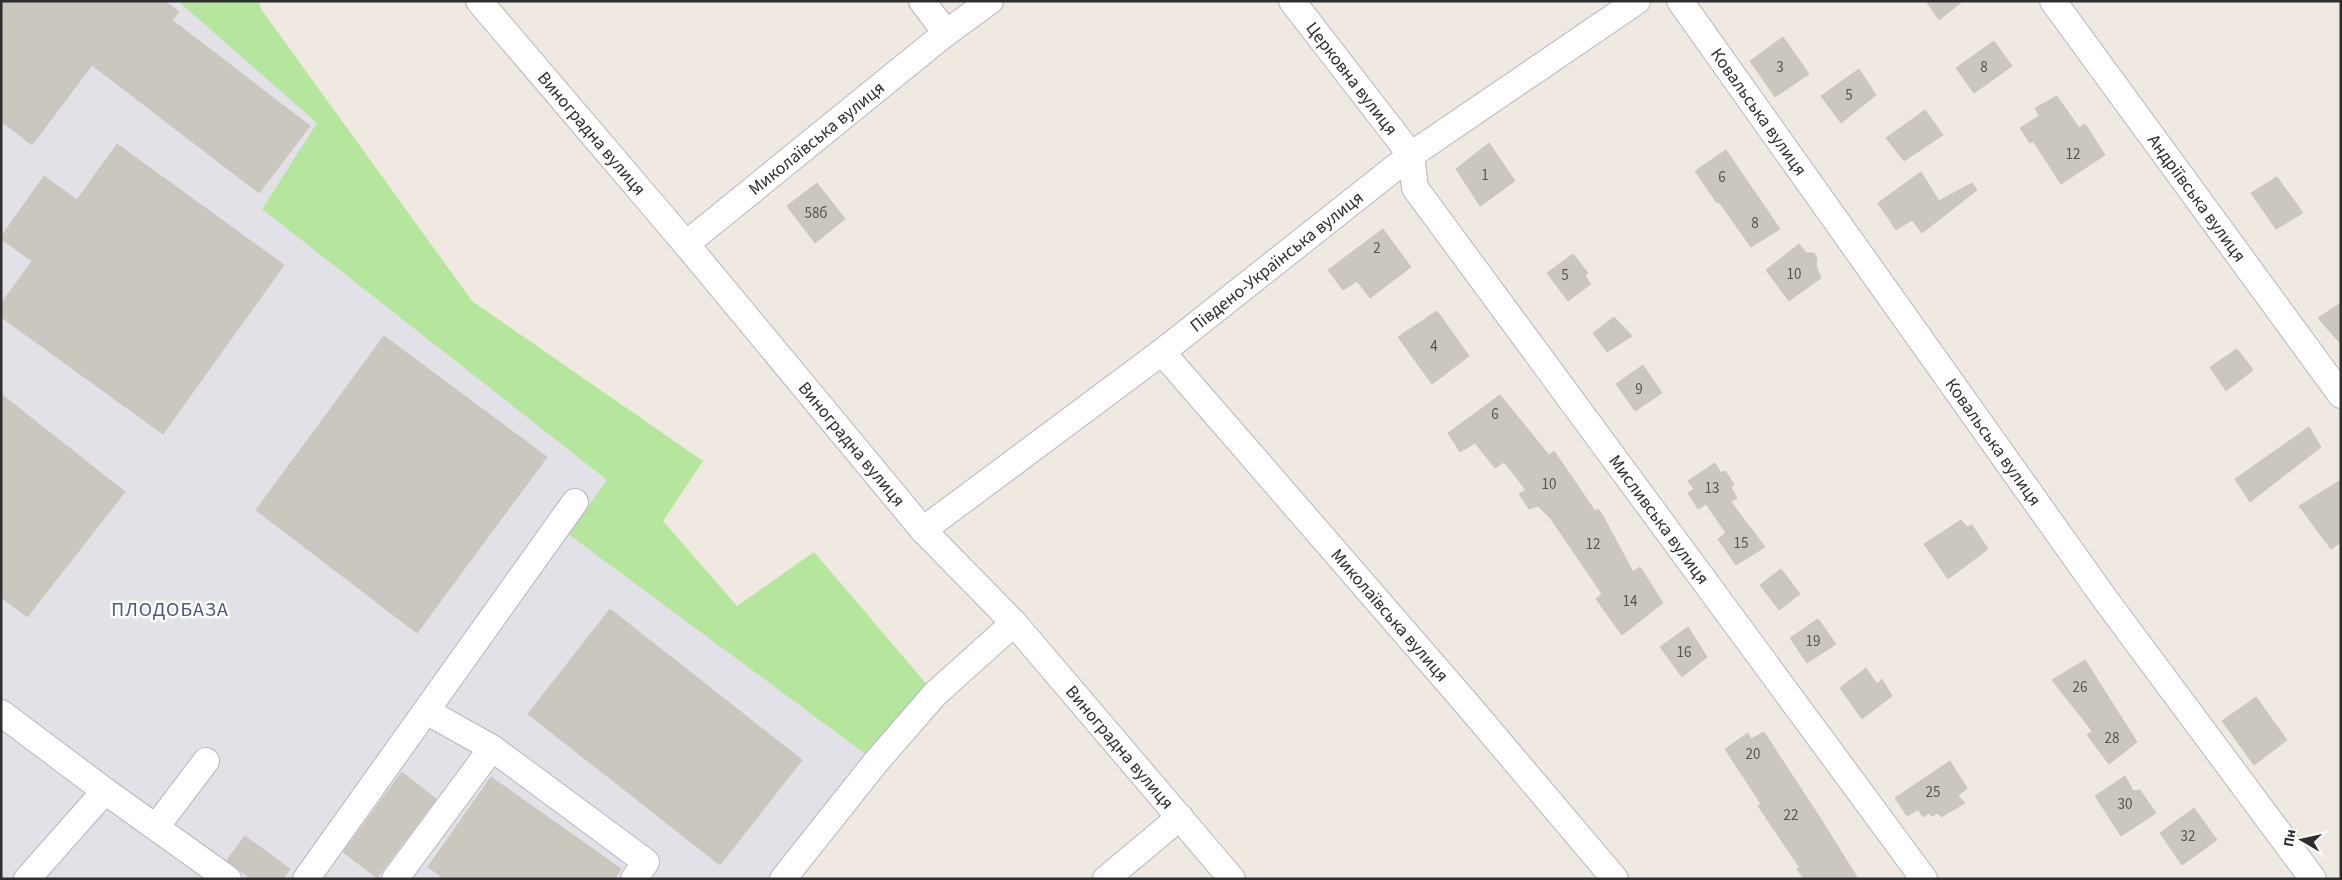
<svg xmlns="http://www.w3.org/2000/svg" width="2342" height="880" font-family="'Source Sans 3',sans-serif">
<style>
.industrial{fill:#e3e1e8}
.green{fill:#b6e59e}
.building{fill:#cbc7bf;stroke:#cbc5ba}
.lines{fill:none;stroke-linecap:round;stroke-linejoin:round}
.minor-casing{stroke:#b4b7c1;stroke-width:28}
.minor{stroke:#fff;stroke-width:26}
.labels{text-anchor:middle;stroke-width:5;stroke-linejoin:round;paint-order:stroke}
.number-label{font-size:15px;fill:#555452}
.street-label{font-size:18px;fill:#2e2e2e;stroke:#fff}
.quarter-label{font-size:20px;letter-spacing:1px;fill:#4d5680;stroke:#fff}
</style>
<rect width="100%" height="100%" fill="#efe9e1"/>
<path class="industrial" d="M1,1H178L318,123L262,209L607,480L568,534L876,762L783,879H1Z"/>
<path class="green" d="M178,1H259L261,9L472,301L703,461L663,521L737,606L814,552L935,694L876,762L568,534L607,480L262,209L317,123Z"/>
<g class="building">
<path d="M1,1H165L179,12L172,20L310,126L259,193L92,65L32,145L1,121Z"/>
<path d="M1926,1H1963L1939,20Z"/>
<path d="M1783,37L1809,74L1775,97L1750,61Z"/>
<path d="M1994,41L2012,66L1974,93L1956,68Z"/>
<path d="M1859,69L1876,95L1841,123L1821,96Z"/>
<path d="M2057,96L2079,128L2085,124L2105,155L2061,184L2033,141L2030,143L2020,128L2039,116L2035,108Z"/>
<path d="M1925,110L1943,135L1904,161L1886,138Z"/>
<path d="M1489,143L1515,181L1480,206L1456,169Z"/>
<path d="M117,144L284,265L163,434L1,317V304L32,261L1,239V237L44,176L77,200Z"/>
<path d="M1726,150L1780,229L1751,247L1719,202L1717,203L1695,171Z"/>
<path d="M1921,172L1939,201L1972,183L1977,190L1922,233L1912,220L1896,230L1878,203Z"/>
<path d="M2277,177L2303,213L2276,229L2251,193Z"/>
<path d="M817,183L845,219L815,243L787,206Z"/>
<path d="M1383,229L1411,267L1370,298L1357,281L1343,290L1328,270Z"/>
<path d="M1799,244L1806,253H1814L1817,259L1816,266L1821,278L1789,301L1766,270Z"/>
<path d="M1573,254L1588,273L1585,276L1591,284L1568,301L1547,273Z"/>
<path d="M2341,303V344L2318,318Z"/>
<path d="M1437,311L1469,356L1432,384L1398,337Z"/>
<path d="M1614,317L1632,336L1607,352L1593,333Z"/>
<path d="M384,336L547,457L417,633L256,510Z"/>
<path d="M2237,349L2253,370L2226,391L2210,367Z"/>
<path d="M1643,365L1662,393L1635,411L1616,384Z"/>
<path d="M1,394L125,492L27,617L1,597Z"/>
<path d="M1500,395L1549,455L1554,451L1595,511L1598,509L1603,516L1633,572L1640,567L1663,603L1622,635L1596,599L1602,594L1551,519L1538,506L1529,509L1519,494L1526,490L1504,462L1495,468L1475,443L1460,452L1448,433Z"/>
<path d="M2309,427L2321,447L2250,502L2235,479Z"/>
<path d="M1715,463L1721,473L1725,471L1734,484L1731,487L1737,498L1731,502L1765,547L1736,565L1718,539L1726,533L1706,504L1698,509L1688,493L1694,489L1688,481Z"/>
<path d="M2341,480V542L2331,549L2299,506Z"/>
<path d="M1961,520L1967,527L1972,525L1988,549L1948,579L1924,544Z"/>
<path d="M1781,569L1800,594L1779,610L1760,585Z"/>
<path d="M610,609L802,760L720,865L528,714Z"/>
<path d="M1818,619L1836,644L1807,663L1790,638Z"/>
<path d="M1688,627L1707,657L1682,677L1660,647Z"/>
<path d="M2085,660L2137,742L2109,764L2087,735L2092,731L2052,680Z"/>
<path d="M1866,668L1877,684L1882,679L1892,696L1862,719L1840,688Z"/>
<path d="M2256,697L2287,740L2254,765L2222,721Z"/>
<path d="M1764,732L1824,824L1858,879H1804L1797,869L1800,868L1758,806L1761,804L1725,749L1748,733L1751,739Z"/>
<path d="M1950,761L1967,788L1958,796L1965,803L1941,817L1938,813L1932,816L1929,813L1923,817L1918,810L1907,816L1895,798Z"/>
<path d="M402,772L436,799L377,878L343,852Z"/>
<path d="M2125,776L2133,791L2140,790L2156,813L2121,836L2095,796Z"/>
<path d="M491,777L621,869L614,879H445L428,867Z"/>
<path d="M2194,808L2217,840L2182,865L2160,833Z"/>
<path d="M245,836L290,869L283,879H251L227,860Z"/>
</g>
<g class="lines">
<g class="minor-casing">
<g id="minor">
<path id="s1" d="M479,1L686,244L923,530L1014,623L1232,879"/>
<path d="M922,1L946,33"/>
<path id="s2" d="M1292,1L1411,155"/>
<path id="s3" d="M1680,1L2105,599L2313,879"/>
<path id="s4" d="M2053,1L2341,395"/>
<path id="s5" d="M1411,155L1415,188L1924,879"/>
<path id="s6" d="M686,244L946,33L990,1"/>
<path id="s7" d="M1162,352L1467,704L1615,879"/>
<path id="s8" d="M923,530L1162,352L1411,155L1637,1"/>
<path d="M426,711L492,748L646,862L634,879"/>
<path d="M1,713L105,791"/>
<path d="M156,827L206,761"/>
<path d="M27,879L105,791L228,879"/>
<path d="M306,879L575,502"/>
<path d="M395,879L492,748"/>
<path d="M783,879L876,762L935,694L1014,623"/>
<path d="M1106,879L1180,817"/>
</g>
</g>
<use href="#minor" class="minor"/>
</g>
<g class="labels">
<g class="number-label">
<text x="1780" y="72">3</text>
<text x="1984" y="72">8</text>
<text x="1849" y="100">5</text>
<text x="2073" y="159">12</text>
<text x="1485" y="180">1</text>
<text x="1722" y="182">6</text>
<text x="816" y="218">58б</text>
<text x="1755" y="228">8</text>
<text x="1377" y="253">2</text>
<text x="1794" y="279">10</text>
<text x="1565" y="280">5</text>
<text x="1434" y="351">4</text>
<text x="1639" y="394">9</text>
<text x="1495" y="419">6</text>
<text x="1549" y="489">10</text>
<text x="1712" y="493">13</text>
<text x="1741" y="548">15</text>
<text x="1593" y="549">12</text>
<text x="1630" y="606">14</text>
<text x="1813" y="646">19</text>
<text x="1684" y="657">16</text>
<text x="2080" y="692">26</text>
<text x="2112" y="743">28</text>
<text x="1753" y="759">20</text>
<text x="1933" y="797">25</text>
<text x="2125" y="809">30</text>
<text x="1791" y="820">22</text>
<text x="2188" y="841">32</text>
</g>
<g class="street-label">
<text dy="6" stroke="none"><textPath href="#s2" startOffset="98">Церковна вулиця</textPath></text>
<text dy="6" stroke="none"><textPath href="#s3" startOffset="136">Ковальська вулиця</textPath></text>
<text dy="6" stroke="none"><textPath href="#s1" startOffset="174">Виноградна вулиця</textPath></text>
<text dy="6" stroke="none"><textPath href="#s6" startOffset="168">Миколаївська вулиця</textPath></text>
<text dy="6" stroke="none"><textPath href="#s4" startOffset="244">Андріївська вулиця</textPath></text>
<text dy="6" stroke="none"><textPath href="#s8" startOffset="444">Південо-Українська вулиця</textPath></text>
<text dy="6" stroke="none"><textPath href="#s3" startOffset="541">Ковальська вулиця</textPath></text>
<text dy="6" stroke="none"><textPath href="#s1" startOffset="579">Виноградна вулиця</textPath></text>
<text dy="6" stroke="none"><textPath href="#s5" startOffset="445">Мисливська вулиця</textPath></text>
<text dy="6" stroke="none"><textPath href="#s7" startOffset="348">Миколаївська вулиця</textPath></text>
<text dy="6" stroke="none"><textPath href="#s1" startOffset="984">Виноградна вулиця</textPath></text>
</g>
<g class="quarter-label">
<text x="170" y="616">ПЛОДОБАЗА</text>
</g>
</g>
<rect width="2342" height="880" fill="none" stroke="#2e2e2e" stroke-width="5"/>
<g transform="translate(2302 840) rotate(279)" stroke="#ffffff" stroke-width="4" paint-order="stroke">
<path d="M0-4L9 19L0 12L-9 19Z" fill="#2e2e2e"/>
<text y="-8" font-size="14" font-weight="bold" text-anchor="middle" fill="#2e2e2e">Пн</text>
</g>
</svg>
